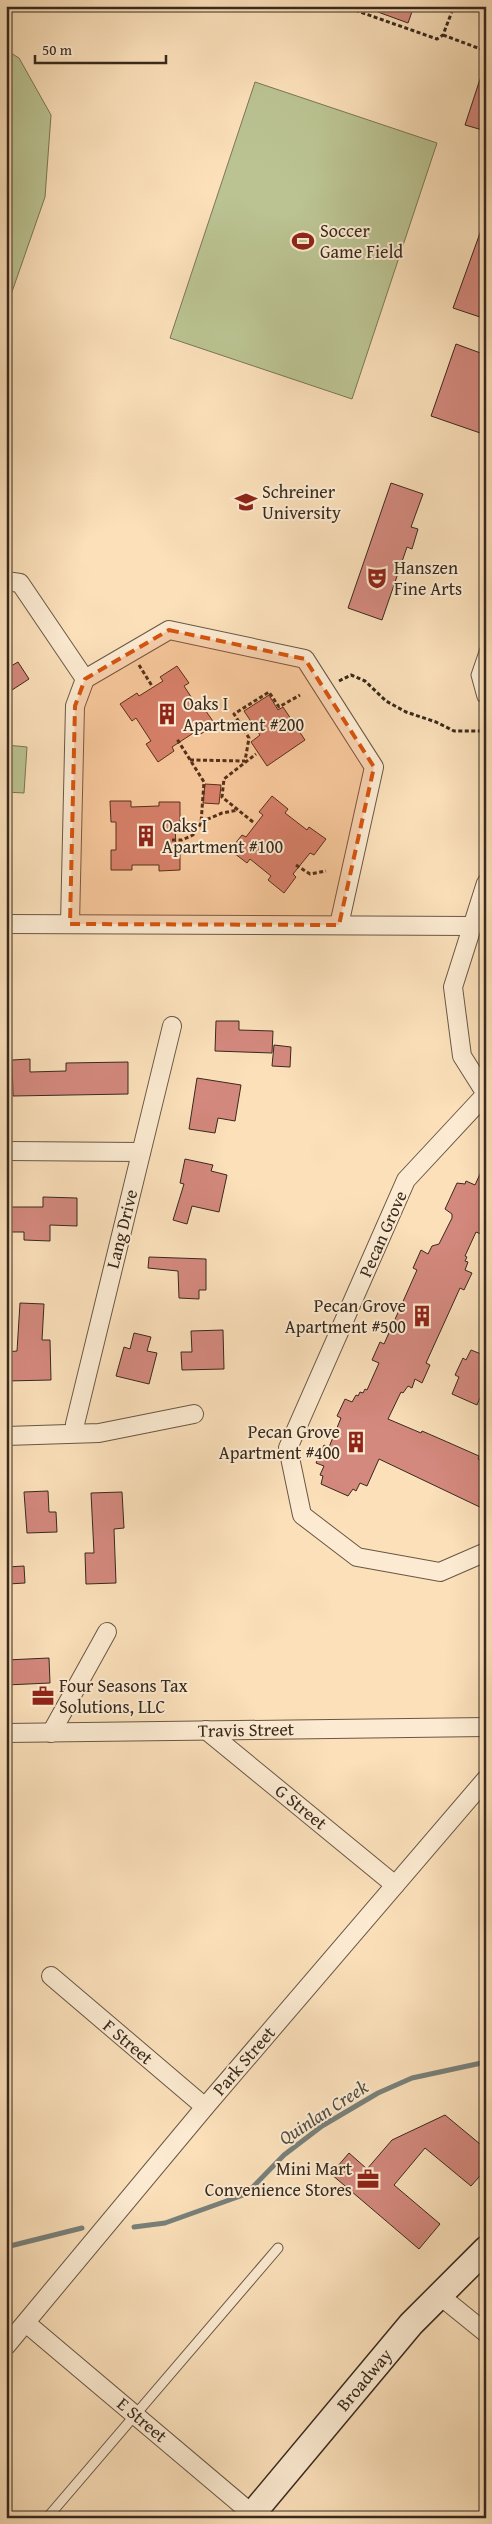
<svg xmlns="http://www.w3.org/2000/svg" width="492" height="2524" font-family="'Gentium Book Plus',serif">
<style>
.green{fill:#bbc392;stroke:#7a7658}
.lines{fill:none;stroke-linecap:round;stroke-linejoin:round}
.stream{stroke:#78817b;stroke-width:5}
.building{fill:#d4897e;stroke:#38291d}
.service-casing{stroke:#695744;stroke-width:11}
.minor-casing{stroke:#695744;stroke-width:20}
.secondary-casing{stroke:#38291d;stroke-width:28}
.path{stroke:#38291d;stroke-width:3;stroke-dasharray:4 2.5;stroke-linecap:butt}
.service{stroke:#fcebd2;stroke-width:9}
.minor{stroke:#fcebd2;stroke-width:18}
.secondary{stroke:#fcebd2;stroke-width:25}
.marked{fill:#d6540e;fill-opacity:0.2;stroke:#d6540e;stroke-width:4;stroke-dasharray:10 6;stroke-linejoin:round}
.labels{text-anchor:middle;stroke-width:4;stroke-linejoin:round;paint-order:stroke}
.poi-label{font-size:18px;fill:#38291d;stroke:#fcebd2;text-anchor:start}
.street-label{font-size:18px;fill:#38291d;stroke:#fcebd2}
.water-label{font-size:19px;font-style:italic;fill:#524e44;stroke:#fcebd2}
</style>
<rect width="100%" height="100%" fill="#fbe0ba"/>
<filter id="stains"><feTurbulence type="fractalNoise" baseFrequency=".004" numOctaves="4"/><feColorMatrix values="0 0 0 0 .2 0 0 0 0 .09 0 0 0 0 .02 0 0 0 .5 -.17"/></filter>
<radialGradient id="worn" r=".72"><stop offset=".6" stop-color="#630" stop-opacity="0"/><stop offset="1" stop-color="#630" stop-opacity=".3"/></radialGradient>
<g class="green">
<path d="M6,50L19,58L51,115L45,197L6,309Z"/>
<path d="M255,82L437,143L352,399L170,338Z"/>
<path d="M6,745L27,747L24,793L6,792Z"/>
</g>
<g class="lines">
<g class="stream">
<path d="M134,2227L165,2223L246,2194L284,2155L322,2126L378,2093L412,2078L486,2062"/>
<path d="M6,2247L82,2228"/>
</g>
</g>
<g class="building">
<path d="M368,6H414L408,23L367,8Z"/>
<path d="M483,70H486V131L465,125Z"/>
<path d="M484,222H486V319L453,308Z"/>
<path d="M456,344L486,355V435L431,416Z"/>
<path d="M391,483L423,494L411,527L418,529L412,549L407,547L382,620L348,608Z"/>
<path d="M18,662L29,679L12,690L6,681V669Z"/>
<path d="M177,666L189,683L184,686L199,709L203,707L215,724L198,736L195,732L172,747L174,751L158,762L146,744L151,741L136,718L132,721L120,704L137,693L139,696L163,681L160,677Z"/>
<path d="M269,695L278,710L283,707L305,740L267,766L251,742L260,735L244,711Z"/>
<path d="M205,784L221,785L219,804L203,803Z"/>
<path d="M272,796L288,809L285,813L307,830L309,827L326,839L314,855L310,853L293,874L296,877L284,893L268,880L271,876L250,859L247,863L230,850L242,835L246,837L263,815L259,812Z"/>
<path d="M110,801H131V807L159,806V802H180V822H175L176,850H180V870L159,871V865H132V870H111V850H116V822H111Z"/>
<path d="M216,1021H239V1030L273,1031L272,1053L215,1051Z"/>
<path d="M274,1045L291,1047L290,1067L272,1066Z"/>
<path d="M30,1059V1072L66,1071V1063L128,1062V1094L13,1096L12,1060Z"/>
<path d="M197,1078L241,1085L235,1121L218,1118L215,1133L189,1129Z"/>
<path d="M185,1159L213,1165L211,1171L227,1175L219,1212L192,1206L187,1224L173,1220L184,1184L180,1183Z"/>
<path d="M486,1161V1236L476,1232L465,1256L467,1257L465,1261L468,1262L465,1270L472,1273L464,1290L460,1288L426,1363L430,1365L422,1383L415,1379L412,1388L408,1386L403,1393L401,1392L388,1419L421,1433L422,1431L445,1441L479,1456L478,1459L486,1463V1510L379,1459L367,1486L360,1483L356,1491L353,1489L348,1496L321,1484L323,1476L320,1475L324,1466L316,1463L324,1445L329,1447L341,1418L337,1416L345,1399L352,1402L356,1395L358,1396L360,1392L363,1393L365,1389L367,1390L379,1363L372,1360L380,1342L384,1344L417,1270L413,1268L421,1250L428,1254L432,1246L439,1244L452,1218V1214L445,1209L457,1183L465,1184L466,1181L475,1185Z"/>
<path d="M43,1197L77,1198V1226L50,1225V1241L24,1240V1232H6V1207H43Z"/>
<path d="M149,1257L206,1259V1290H199V1299L179,1298L178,1271L148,1268Z"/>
<path d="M20,1303L44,1304L42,1340H50L51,1380L6,1381V1352L17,1351Z"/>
<path d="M223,1330L224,1369L182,1370L181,1352H192L191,1331Z"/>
<path d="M134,1333L151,1337L147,1351L157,1353L149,1384L116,1376L124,1347L130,1349Z"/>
<path d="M471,1350L486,1356V1384L477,1405L452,1394L459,1377L455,1375L463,1358L466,1360Z"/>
<path d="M48,1491L49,1512H56L57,1532L27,1533L24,1492Z"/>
<path d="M122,1492L124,1528L114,1529L116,1583L86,1584L85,1553H94L91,1493Z"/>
<path d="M24,1566L25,1583L8,1584L7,1567Z"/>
<path d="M49,1658L50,1683L6,1685V1660Z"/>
<path d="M445,2115L486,2149V2169L471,2186L425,2148L394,2185L440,2224L419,2249L331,2174L349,2153L367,2169L392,2140Z"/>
</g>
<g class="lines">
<g class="service-casing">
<g id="service">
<path d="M486,646L476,675L482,697L486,699"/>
<path d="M47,2518L278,2248"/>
</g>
</g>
<g class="minor-casing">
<g id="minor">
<path d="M6,581L20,583L85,679L169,630L305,659L374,767L339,925"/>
<path d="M486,883L453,987L462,1056L486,1094"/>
<path d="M6,924L472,926"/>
<path d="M70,924L75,706L85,679"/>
<path d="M486,1094L406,1180L288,1448L302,1515L357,1557L440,1572L486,1552"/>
<path d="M6,1151L141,1152"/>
<path d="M76,1433L75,1424L172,1026"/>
<path d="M6,1436L99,1433L194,1414"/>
<path d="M206,1730L395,1885"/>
<path d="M6,1733L486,1727"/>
<path d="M51,1733L107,1632"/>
<path d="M51,1976L205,2107"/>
<path d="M439,2295L486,2333"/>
<path d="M26,2323L257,2518"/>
<path d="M6,2346L205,2107L486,1779"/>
</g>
</g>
<g class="secondary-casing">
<g id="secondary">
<path id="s1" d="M249,2518L411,2324L486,2249"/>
</g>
</g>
<g class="path">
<path d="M343,6L437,39L443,35L454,6"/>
<path d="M443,35L486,51"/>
<path d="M139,665L152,686"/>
<path d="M339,681L351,675L365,681L386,701L406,712L436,722L454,731H484"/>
<path d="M190,760L245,761L249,738L234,714L269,692L279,707L300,695"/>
<path d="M201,822L222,813L238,810"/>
<path d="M253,822L222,797L224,779L256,754"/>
<path d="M172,840H182L193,835L201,823L204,782L177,739"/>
<path d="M296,865L310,874L326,871"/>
<path d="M486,1445L484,1449L486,1450"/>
</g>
<use href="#service" class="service"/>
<use href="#minor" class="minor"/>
<use href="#secondary" class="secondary"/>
</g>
<path class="marked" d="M169,630L305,659L374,767L339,925L70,924L75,706L85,679Z"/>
<defs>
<g id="stadium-bare" transform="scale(1.725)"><path d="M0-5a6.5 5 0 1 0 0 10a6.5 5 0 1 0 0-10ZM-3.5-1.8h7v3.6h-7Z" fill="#8f2418" stroke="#fcebd2" stroke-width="2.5" paint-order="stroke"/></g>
<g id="university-bare" transform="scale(1.725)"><path d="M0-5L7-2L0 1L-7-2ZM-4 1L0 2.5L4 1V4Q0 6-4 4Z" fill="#8f2418" stroke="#fcebd2" stroke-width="2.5" paint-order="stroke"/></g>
<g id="theatre-bare" transform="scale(1.725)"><path d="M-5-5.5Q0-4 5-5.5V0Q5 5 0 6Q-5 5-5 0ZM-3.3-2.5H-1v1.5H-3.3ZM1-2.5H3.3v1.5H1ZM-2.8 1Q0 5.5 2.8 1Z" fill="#8f2418" stroke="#fcebd2" stroke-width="2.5" paint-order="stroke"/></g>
<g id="building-bare" transform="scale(1.725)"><path d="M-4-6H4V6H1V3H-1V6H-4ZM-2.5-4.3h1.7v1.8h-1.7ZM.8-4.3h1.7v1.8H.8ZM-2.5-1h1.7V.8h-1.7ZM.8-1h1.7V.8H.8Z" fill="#8f2418" stroke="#fcebd2" stroke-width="2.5" paint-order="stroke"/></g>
<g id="office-bare" transform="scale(1.725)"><path d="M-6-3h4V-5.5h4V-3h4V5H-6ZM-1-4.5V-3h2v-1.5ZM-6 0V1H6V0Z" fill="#8f2418" stroke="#fcebd2" stroke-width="2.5" paint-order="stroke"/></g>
</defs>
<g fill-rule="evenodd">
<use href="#stadium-bare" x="303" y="241"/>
<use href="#university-bare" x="246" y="502"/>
<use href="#theatre-bare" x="377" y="578"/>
<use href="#building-bare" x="167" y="714"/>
<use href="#building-bare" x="146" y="836"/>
<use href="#building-bare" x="422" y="1316"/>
<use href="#building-bare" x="356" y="1442"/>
<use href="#office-bare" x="43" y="1696"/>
<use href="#office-bare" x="368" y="2179"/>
</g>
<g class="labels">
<g class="poi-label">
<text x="320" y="237">Soccer<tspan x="320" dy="21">Game Field</tspan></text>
<text x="262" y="498">Schreiner<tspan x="262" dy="21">University</tspan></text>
<text x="394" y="574">Hanszen<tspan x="394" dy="21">Fine Arts</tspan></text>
<text x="183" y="710">Oaks I<tspan x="183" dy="21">Apartment #200</tspan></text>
<text x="162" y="832">Oaks I<tspan x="162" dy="21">Apartment #100</tspan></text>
<text x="406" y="1312" text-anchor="end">Pecan Grove<tspan x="406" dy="21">Apartment #500</tspan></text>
<text x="340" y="1438" text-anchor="end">Pecan Grove<tspan x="340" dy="21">Apartment #400</tspan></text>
<text x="59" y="1692">Four Seasons Tax<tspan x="59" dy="21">Solutions, LLC</tspan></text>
<text x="352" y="2175" text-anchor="end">Mini Mart<tspan x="352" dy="21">Convenience Stores</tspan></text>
</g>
<g class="street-label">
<text transform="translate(122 1229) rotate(-76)" y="6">Lang Drive</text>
<text transform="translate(383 1234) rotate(-66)" y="6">Pecan Grove</text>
<text transform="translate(246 1730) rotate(-1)" y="6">Travis Street</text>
<text transform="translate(301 1807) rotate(39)" y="6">G Street</text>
<text transform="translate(128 2042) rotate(40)" y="6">F Street</text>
<text transform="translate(244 2061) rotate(-49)" y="6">Park Street</text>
<text dy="6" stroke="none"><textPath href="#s1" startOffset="180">Broadway</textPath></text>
<text transform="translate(142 2420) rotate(40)" y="6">E Street</text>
</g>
<g class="water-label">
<text transform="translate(323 2112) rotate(-33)" y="7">Quinlan Creek</text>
</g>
</g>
<rect width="492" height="2524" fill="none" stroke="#fbe0ba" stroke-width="25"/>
<rect x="8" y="8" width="477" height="2509" fill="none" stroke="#38291d" stroke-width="2.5"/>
<rect x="12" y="12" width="467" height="2499" fill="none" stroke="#38291d"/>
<path d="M35 55v8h131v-8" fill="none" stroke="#38291d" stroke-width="2.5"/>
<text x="42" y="55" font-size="15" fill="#38291d" stroke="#fcebd2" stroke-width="4" paint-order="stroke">50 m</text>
<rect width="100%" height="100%" filter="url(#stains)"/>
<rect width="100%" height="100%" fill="url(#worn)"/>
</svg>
